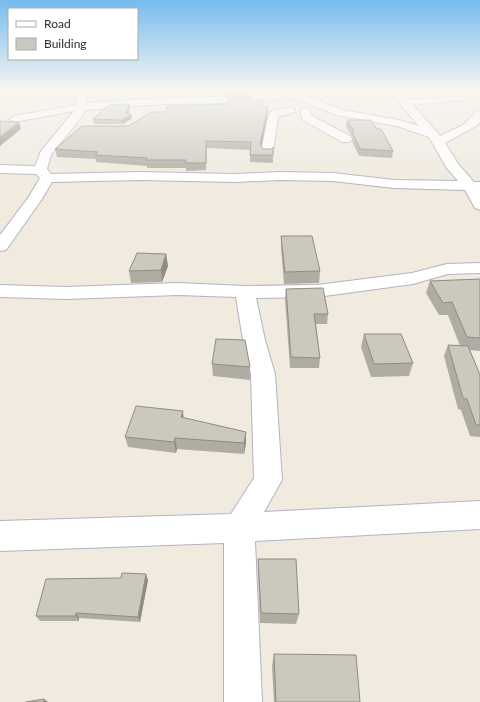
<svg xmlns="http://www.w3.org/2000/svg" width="480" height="702" font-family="Lato,sans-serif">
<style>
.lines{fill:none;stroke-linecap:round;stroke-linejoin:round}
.minor-casing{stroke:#b3b3c2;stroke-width:2}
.minor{fill:#fff;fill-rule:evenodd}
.wall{fill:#afaca3}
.shaded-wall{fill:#8e8c84}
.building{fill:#cbc8bd;stroke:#8e8c84}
</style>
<rect width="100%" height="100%" fill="#f0eadf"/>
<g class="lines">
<g class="minor-casing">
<g id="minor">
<path d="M85,89H95L87,99V103L163,98L231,97L289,92L307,96L342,110L399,120L419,126L401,105L391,89H401L408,100L468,95L469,97L468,99L464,100L413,105L440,136L463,125L476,112L480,111V122L476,126L445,143L459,165L474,182H480V210L475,208L465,190L394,188L333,181L280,180L235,182L140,180L52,182L42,199L6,250L0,251V235L28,198L40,178L36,174L0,173V165L35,166L41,151L74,111L14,122L9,119L14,116L76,105L77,99ZM289,98L300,100L336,115L397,126L429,137L446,167L458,181L394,180L333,173L280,172L235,174L140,172L51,174L47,169L51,155L83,115L85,110L163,104L231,103Z"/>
<path d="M290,107L295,110L294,112L278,117L273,152L271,155H263L261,152L268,116L272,111Z"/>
<path d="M305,108L309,109L312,116L350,136L352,139L350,142H342L303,120L300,111Z"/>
<path d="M480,263V273L448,274L413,284L317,297L256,298L265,340L275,374L282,480L264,512L480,501V529L255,541L262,702H224V543L0,551V521L231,514L254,478L251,374L243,340L236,297L178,295L66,299L0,297V285L66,287L178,283L245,286L317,285L412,273L447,264Z"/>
</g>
</g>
<use href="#minor" class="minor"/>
</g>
<g class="wall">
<path d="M227,98L251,100L264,107H268V114L261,146L263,149H271L273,147V163L250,162V150L207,148L206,170L186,171V168H147V166L96,162V159L57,157L55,149L128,126L165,112L227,104Z"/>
<path d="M129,104L130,108L128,114H131L132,118L123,124H94L93,119Z"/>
<path d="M347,120L377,129L393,151L392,158L359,156L352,141L353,138L346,127Z"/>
<path d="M281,236L320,271L319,283L284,284L281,248Z"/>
<path d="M166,254L168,266L162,282L131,283L129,271Z"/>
<path d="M480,279V351L470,350L480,375V437L470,436L461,410L458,409L444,356L448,345L460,346L448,315H439L426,293L430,281Z"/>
<path d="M286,289L328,314L327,324H316L320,358L319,368H290L285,299Z"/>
<path d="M364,334L413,363L409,376L371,377L361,347Z"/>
<path d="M212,364L250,367V380L213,376Z"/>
<path d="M184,418L246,432V443L244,454L177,449L176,453L128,447L125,437Z"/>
<path d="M258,559L299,614L296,624L260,623L258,570Z"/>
<path d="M148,580L140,622L79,618V621H40L36,616Z"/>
<path d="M274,654L360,702H274L272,666Z"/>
</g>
<g class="shaded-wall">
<path d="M226,89H248V94L226,96Z"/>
<path d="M129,104L130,108L127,116L131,114L132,118L123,124L122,120L126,113Z"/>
<path d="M268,107V114L260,152V144Z"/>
<path d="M19,122L21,129L0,146V137Z"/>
<path d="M166,254L168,266L162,282L161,270Z"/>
<path d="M183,411L184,422L181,417Z"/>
<path d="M246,432V443L244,454V443Z"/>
<path d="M175,438L177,449L176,453L174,442Z"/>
<path d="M146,574L148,580L140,622L138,617Z"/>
<path d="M76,613L79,618V621L76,616Z"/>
<path d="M44,699L48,702H44Z"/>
</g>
<g class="building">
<path d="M250,96L251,100H263L264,107H268L260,144L263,149H271L273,147V155H250L251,142L206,141V163H185L186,160H146L147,158L95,155L98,152L55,149L82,126H128L152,112H165L167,106L228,104L227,98Z"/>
<path d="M129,104L126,113L131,114L122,120L93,119L109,105Z"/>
<path d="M347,120H371L377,129H381L393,151L360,149L353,134L354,131Z"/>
<path d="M0,121L19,122L0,137Z"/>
<path d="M281,236H312L320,271L285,272Z"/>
<path d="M137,253L166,254L161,270L129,271Z"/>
<path d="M480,279V338L467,337L452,302L443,303L430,281Z"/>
<path d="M323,288L328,314H314L320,358L291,357L286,289Z"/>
<path d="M364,334H401L413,363L374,364Z"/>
<path d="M216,339L245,340L250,367L212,364Z"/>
<path d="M448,345L468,346L480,375V425H476L467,399L463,398Z"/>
<path d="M136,406L183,411L181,417L246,432L244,443L175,438L174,442L125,437Z"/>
<path d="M258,559H296L299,614L261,613Z"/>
<path d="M122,573L146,574L138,617L76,613V616H36L46,579L121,578Z"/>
<path d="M274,654L356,655L360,702H276Z"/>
<path d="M44,699V702H26Z"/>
</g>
<linearGradient id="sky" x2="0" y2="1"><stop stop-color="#75bbef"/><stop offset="0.48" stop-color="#f8f6f1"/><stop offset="1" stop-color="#f8f6f1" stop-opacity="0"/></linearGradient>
<rect width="480" height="187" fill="url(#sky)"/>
<rect x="8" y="8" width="130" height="52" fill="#ffffff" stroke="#ababab"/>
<rect x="16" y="21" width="20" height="6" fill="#ffffff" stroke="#ababab"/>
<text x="44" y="28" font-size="12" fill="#2d2d2d">Road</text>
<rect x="16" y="38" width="20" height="12" fill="#cbc8bd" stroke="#ababab"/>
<text x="44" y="48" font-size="12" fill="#2d2d2d">Building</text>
</svg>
